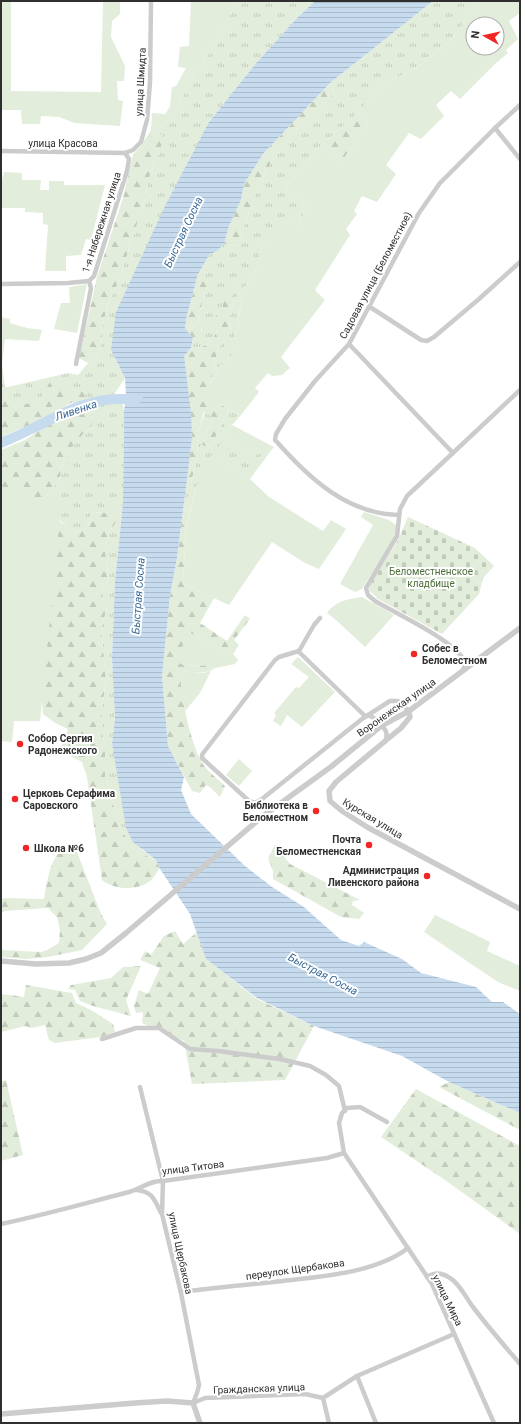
<svg xmlns="http://www.w3.org/2000/svg" width="521" height="1424" font-family="Roboto,sans-serif">
<style>
.grass{fill:url(#grass-tufts)}
.forest{fill:url(#forest-firs)}
.cemetery{fill:url(#cemetery-stones)}
.green{fill:#e3eddb;fill-rule:evenodd}
.water{fill:url(#water-rules)}
.lines{fill:none;stroke-linecap:round;stroke-linejoin:round}
.river{stroke:#c6dbee;stroke-width:10}
.minor{stroke:#ccc;stroke-width:4.5}
.tertiary{stroke:#ccc;stroke-width:5.5}
.poi-dot{fill:#f22725;stroke:#fff;stroke-width:1.5}
.labels{text-anchor:middle;stroke-width:4;stroke-linejoin:round;paint-order:stroke}
.street-label{font-size:10px;fill:#2f2f2f;stroke:#fff}
.park-label{font-size:10px;fill:#4d6e39;stroke:#fff}
.poi-label{font-size:10px;font-weight:bold;fill:#2f2f2f;stroke:#fff;text-anchor:start}
.water-label{font-size:11px;font-style:italic;fill:#376997;stroke:#fff}
</style>
<defs>
<pattern id="grass-tufts" width="24" height="20" patternUnits="userSpaceOnUse"><rect width="24" height="20" fill="#e3eddb"/><path d="M3 7l-1-3M5 7V3M7 7l1-3M15 17l-1-3M17 17v-4M19 17l1-3" fill="none" stroke="#c3ccbc"/></pattern>
<pattern id="forest-firs" width="22" height="20" patternUnits="userSpaceOnUse"><rect width="22" height="20" fill="#e3eddb"/><path d="M5 1l3.5 6h-7zM16 11l3.5 6h-7z" fill="#c3ccbc"/></pattern>
<pattern id="cemetery-stones" width="16" height="16" patternUnits="userSpaceOnUse"><rect width="16" height="16" fill="#e3eddb"/><path d="M2 7V4a2 2 0 0 1 4 0v3zM10 15v-3a2 2 0 0 1 4 0v3z" fill="#c3ccbc"/></pattern>
<pattern id="water-rules" width="6" height="5" patternUnits="userSpaceOnUse"><rect width="6" height="5" fill="#c6dbee"/><path d="M0 2.5h6" fill="none" stroke="#aabccc"/></pattern>
</defs>
<rect width="100%" height="100%" fill="#fff"/>
<g class="grass">
<path d="M236,1H315L297,18L257,62L209,122L111,350L125,378L113,396L86,399V392L70,389L18,407L11,405L6,397L5,390L1,389V364H2L5,387H8L68,373L78,375L88,363L97,359L101,345L104,319L109,301L118,283L144,202L150,174L160,151L152,135L143,148L133,154L140,147L151,130L155,131L168,120L177,108L195,73L221,37Z"/>
<path d="M433,1H480L451,40L419,66L390,81L372,96L358,113L320,146L284,189L309,206L298,225L286,218L261,249L256,269L242,292L238,326L234,337L239,343L225,366L221,364L210,384L218,349L232,330L229,321L237,284L223,297V306L216,315L219,327C213,341 206,349 191,348L193,338L202,333L198,316L206,292V273L200,270L209,255L217,251L224,244L238,246C248,214 260,176 281,148C296,128 315,110 334,93L330,83Z"/>
<path d="M107,403L122,404L124,411L123,503L115,581L112,658L115,719L112,743L141,849L156,860L141,854L131,847L119,825L105,776V747L102,733V708L106,681L101,626L107,609L102,603L103,589L109,580L105,551L109,531L115,524L110,513L94,512L90,516L88,527L72,534L67,527L41,502L59,481L62,466L72,447L83,434L90,429L93,421L91,408Z"/>
<path d="M229,409L241,415L232,425L218,450L231,445L254,457L264,448L270,452L250,479L221,459L197,485L190,511L183,510L186,483H191L197,457L198,432L205,412L213,417L202,445L210,448Z"/>
</g>
<g class="forest">
<path d="M330,83L334,93C315,110 296,128 281,148C260,176 248,214 238,246L224,244L229,226L241,200L244,184L263,154Z"/>
<path d="M358,113L368,123L342,161L320,146Z"/>
<path d="M157,133L163,135L160,151L150,174L144,202L118,283L109,301L104,319L101,345L97,359L88,363L79,358L97,277L123,198L133,154L143,148L152,134Z"/>
<path d="M200,270L206,273V292L198,316L202,334L193,338L185,328L187,315L198,274Z"/>
<path d="M233,282L237,284L229,321L232,330L218,349L210,384L211,399L229,409L210,448L202,445L213,417L204,412L198,432L197,457L191,483H186L192,439L183,356L191,348C206,349 213,341 219,327L215,322L216,315L223,306V297Z"/>
<path d="M63,381L70,389L86,392V399L76,403H71L45,418L1,437V389H5L6,397L11,405L18,407L40,399L50,382Z"/>
<path d="M91,408L93,421L90,429L83,434L72,447L62,466L59,481L41,502L1,490V450L25,440L50,423L85,409Z"/>
<path d="M114,509L117,514L115,524L109,531L105,551L109,580L103,589L102,603L107,609L101,626L106,681L102,708V733L105,747V776L119,825L131,847L141,854L156,860L160,868C157,872 154,878 150,881C137,891 114,890 102,880L87,777L82,762L61,751L62,743L68,729L55,723L43,714L41,689L58,520L67,527L72,534L88,527L90,516L94,512L110,513Z"/>
<path d="M183,510L190,511L186,528L183,584L214,598L200,623L227,641L245,615L250,619L234,640L239,645L233,654L186,631L184,642L185,666L214,665L215,668C206,675 195,672 185,671L181,675C181,698 190,739 200,759C205,770 217,778 225,786L220,797L211,788L206,785L200,793L192,791L168,746L162,676L170,596L177,558Z"/>
<path d="M275,845L290,864L360,900L353,901L352,905L364,913L359,919L341,917L273,879V871L268,858Z"/>
<path d="M64,847L77,852L101,914L107,924L82,950L48,957L26,959L1,957V950L41,952L47,950L59,943L60,930L57,917L48,908L5,911L1,913V900L4,898L44,899C47,882 50,858 64,847Z"/>
<path d="M175,931L183,944L197,932L206,959L257,999L314,1026L285,1080L192,1084L184,1041L142,1023L143,1012L136,1013L134,1006L139,990L148,994L160,968L140,960L145,951L151,955L164,936Z"/>
<path d="M141,966L126,1000L131,1016L93,1006L80,1001L75,990L68,989L71,985L111,978L123,967Z"/>
<path d="M26,985L72,993L76,1003L91,1010L113,1024L115,1032L101,1037L55,1043L49,1040L45,1025L32,1028L25,1026L1,1032V994L24,997Z"/>
<path d="M6,1080L23,1155L1,1161V1081Z"/>
<path d="M449,1082L520,1113V1130L439,1087Z"/>
<path d="M416,1089L520,1146V1234L445,1180L381,1137Z"/>
</g>
<path class="cemetery" d="M408,517L475,548L494,566L483,578L479,594L442,634L378,599L369,590L370,584L397,542Z"/>
<g class="green">
<path d="M1,1H11V91L101,92L103,1H120V14L112,21L111,37L125,66L124,81H117L118,100L123,101L120,126L75,123L59,117L41,116L40,124H22L21,110H1Z"/>
<path d="M191,1H236L221,37L195,73L177,108L168,120L155,131L151,130L152,113L165,114L170,107L172,87L176,86L186,68L178,67L180,47L189,46Z"/>
<path d="M480,1H520V13L509,21L518,39L506,50L508,53L496,63L460,99L451,91L436,105L444,116L421,139L409,133L386,165L396,174L377,202L362,196L354,211L357,214L346,229L350,235L315,290L325,300L281,357L290,368L282,375L272,376L268,373L255,388L259,392L241,415L210,399V384L221,364L225,366L239,343L234,337L238,326L242,292L256,269L261,249L285,217L298,225L309,206L284,189L320,146L342,161L368,123L358,113L372,96L390,81L419,66L451,40ZM473,24H497V48H473Z"/>
<path d="M4,172L22,173V180H41L40,190H49V181H64V185H105L91,240L86,239L81,255L66,256V271H45L48,225L43,224V213L25,212V208H1V184Z"/>
<path d="M87,284L77,333L54,329L61,303H70L69,287Z"/>
<path d="M1,317L10,319V323L27,328L42,330L39,341L5,339L2,364H1Z"/>
<path d="M232,425L274,447L270,452L264,449L254,457L231,445L227,454L217,450Z"/>
<path d="M213,455L221,459L250,479L269,497L323,531L331,520L346,529L319,569L305,563L272,542L229,605L183,584L186,528L197,485L210,456Z"/>
<path d="M1,486L61,506L40,721H14L12,742L1,741Z"/>
<path d="M364,512L389,520L396,525C397,544 371,572 362,589L355,592L340,584L373,525L361,517Z"/>
<path d="M362,597L394,615L365,647L336,620L327,613C335,601 348,599 362,597Z"/>
<path d="M186,631L233,654L238,660L235,664L215,668L214,665L185,666L179,663Z"/>
<path d="M298,657L335,692L302,727L287,715L281,726L273,721L276,715L274,713L296,687L299,688L309,677L291,664Z"/>
<path d="M185,671L203,673L211,671L200,693L185,711L181,688V675Z"/>
<path d="M239,759L252,771L239,786L226,775Z"/>
<path d="M435,915L490,942L487,951L520,966V991L498,982L424,932Z"/>
</g>
<path class="water" d="M315,1H433L330,83L263,154L244,184L241,200L229,226L224,244L217,251L209,255L198,274L187,315L185,328L193,338L191,348L184,356L191,413L192,439L177,558L170,596L162,676L168,746L184,777L181,790L191,814L245,866L272,887L304,907L341,940L359,946L364,942L402,959L421,973L476,987L492,1002H503L520,1014V1113L449,1082L402,1056L314,1026L257,998L206,959L190,914L160,869L156,860L133,842L126,828L112,743L115,719L112,658L115,581L123,503L124,411L126,395L125,378L111,350L116,312L165,206L209,122L257,62L297,18Z"/>
<g class="lines">
<path class="river" d="M1,443C10,439 20,435 29,430C51,420 71,407 95,402C108,398 124,400 138,398"/>
<g class="minor">
<path d="M495,128L520,159"/>
<path d="M1,151L125,153L133,150L141,142L147,120L150,82L151,1"/>
<path d="M1,284L68,283L89,281L94,276L127,171L129,159L125,153"/>
<path d="M370,307L421,340L427,341L434,337L479,299L520,262"/>
<path d="M349,344L453,453"/>
<path d="M76,364L91,288L89,281"/>
<path d="M399,515C347,514 309,478 277,442L275,440L276,434L285,419L315,381L349,344L419,213L440,183L495,128L520,105"/>
<path d="M320,618L314,625L299,651L279,657L275,660L204,752L202,755V758L249,801L255,803L262,799L362,719L390,701H398L409,711"/>
<path d="M298,651L365,716"/>
<path d="M463,670C465,666 466,663 463,659C453,640 395,613 375,601L368,595L366,588L397,536L400,509L407,496L520,390"/>
<path d="M368,715L380,721L381,726C387,729 388,736 385,742"/>
<path d="M102,1039L136,1028H159L190,1049L218,1051L280,1059L310,1066L326,1075L339,1086L345,1111"/>
<path d="M140,1087L163,1181L162,1214L181,1293L199,1385L197,1393L193,1403"/>
<path d="M387,1122L360,1107L347,1108L342,1113L339,1123L344,1153L432,1284L494,1423"/>
<path d="M137,1190C153,1192 154,1199 161,1213"/>
<path d="M1,1224C44,1215 86,1203 129,1192C141,1189 150,1180 163,1181L327,1158L344,1153"/>
<path d="M427,1277C435,1272 443,1273 450,1278C460,1284 466,1298 473,1307C488,1327 504,1345 520,1364"/>
<path d="M181,1292C212,1288 243,1285 274,1282C315,1277 375,1274 408,1248"/>
<path d="M357,1376L376,1423"/>
<path d="M323,1398L329,1423"/>
<path d="M193,1403L205,1398L305,1394L323,1398L357,1376L454,1334"/>
</g>
<g class="tertiary">
<path d="M409,711L410,717L401,728L384,742L336,782L329,791L330,801L342,811L367,827L520,909"/>
<path d="M1,961L36,964L69,963L86,959L101,953L126,933L263,816L332,766L381,726L409,711L520,628"/>
<path d="M1,1414L135,1403L167,1401L193,1403L200,1423"/>
</g>
</g>
<g class="poi-dot">
<circle cx="414" cy="654" r="4"/>
<circle cx="20" cy="744" r="4"/>
<circle cx="15" cy="799" r="4"/>
<circle cx="316" cy="811" r="4"/>
<circle cx="369" cy="845" r="4"/>
<circle cx="26" cy="848" r="4"/>
<circle cx="427" cy="876" r="4"/>
</g>
<g class="labels">
<g class="street-label">
<text transform="translate(140 82) rotate(-87)" y="4">улица Шмидта</text>
<text x="63" y="147">улица Красова</text>
<text transform="translate(101 222) rotate(-72)" y="4">1-я Набережная улица</text>
<text transform="translate(375 275) rotate(-62)" y="4">Садовая улица (Беломестное)</text>
<text transform="translate(396 707) rotate(-35)" y="4">Воронежская улица</text>
<text transform="translate(373 818) rotate(31)" y="4">Курская улица</text>
<text transform="translate(193 1167) rotate(-7)" y="4">улица Титова</text>
<text transform="translate(181 1253) rotate(78)" y="4">улица Щербакова</text>
<text transform="translate(295 1269) rotate(-8)" y="4">переулок Щербакова</text>
<text transform="translate(448 1300) rotate(64)" y="4">улица Мира</text>
<text transform="translate(259 1388) rotate(-2)" y="4">Гражданская улица</text>
</g>
<g class="park-label">
<text x="431" y="575">Беломестненское<tspan x="431" dy="12">кладбище</tspan></text>
</g>
<g class="poi-label">
<text x="422" y="652">Собес в<tspan x="422" dy="12">Беломестном</tspan></text>
<text x="28" y="742">Собор Сергия<tspan x="28" dy="12">Радонежского</tspan></text>
<text x="23" y="797">Церковь Серафима<tspan x="23" dy="12">Саровского</tspan></text>
<text x="308" y="809" text-anchor="end">Библиотека в<tspan x="308" dy="12">Беломестном</tspan></text>
<text x="361" y="843" text-anchor="end">Почта<tspan x="361" dy="12">Беломестненская</tspan></text>
<text x="34" y="852">Школа №6</text>
<text x="419" y="874" text-anchor="end">Администрация<tspan x="419" dy="12">Ливенского района</tspan></text>
</g>
<g class="water-label">
<text transform="translate(183 232) rotate(-65)" y="4">Быстрая Сосна</text>
<text transform="translate(76 410) rotate(-19)" y="4">Ливенка</text>
<text transform="translate(138 596) rotate(-86)" y="4">Быстрая Сосна</text>
<text transform="translate(323 974) rotate(28)" y="4">Быстрая Сосна</text>
</g>
</g>
<rect width="521" height="1424" fill="none" stroke="#2f2f2f" stroke-width="4"/>
<g transform="translate(485 36) rotate(278)"><circle r="19" fill="#ffffff" stroke="#acacac"/>
<path d="M0-3L7 15L0 10L-7 15Z" fill="#f22725"/>
<text y="-6" font-size="11" font-weight="bold" text-anchor="middle" fill="#2f2f2f">N</text>
</g>
</svg>
